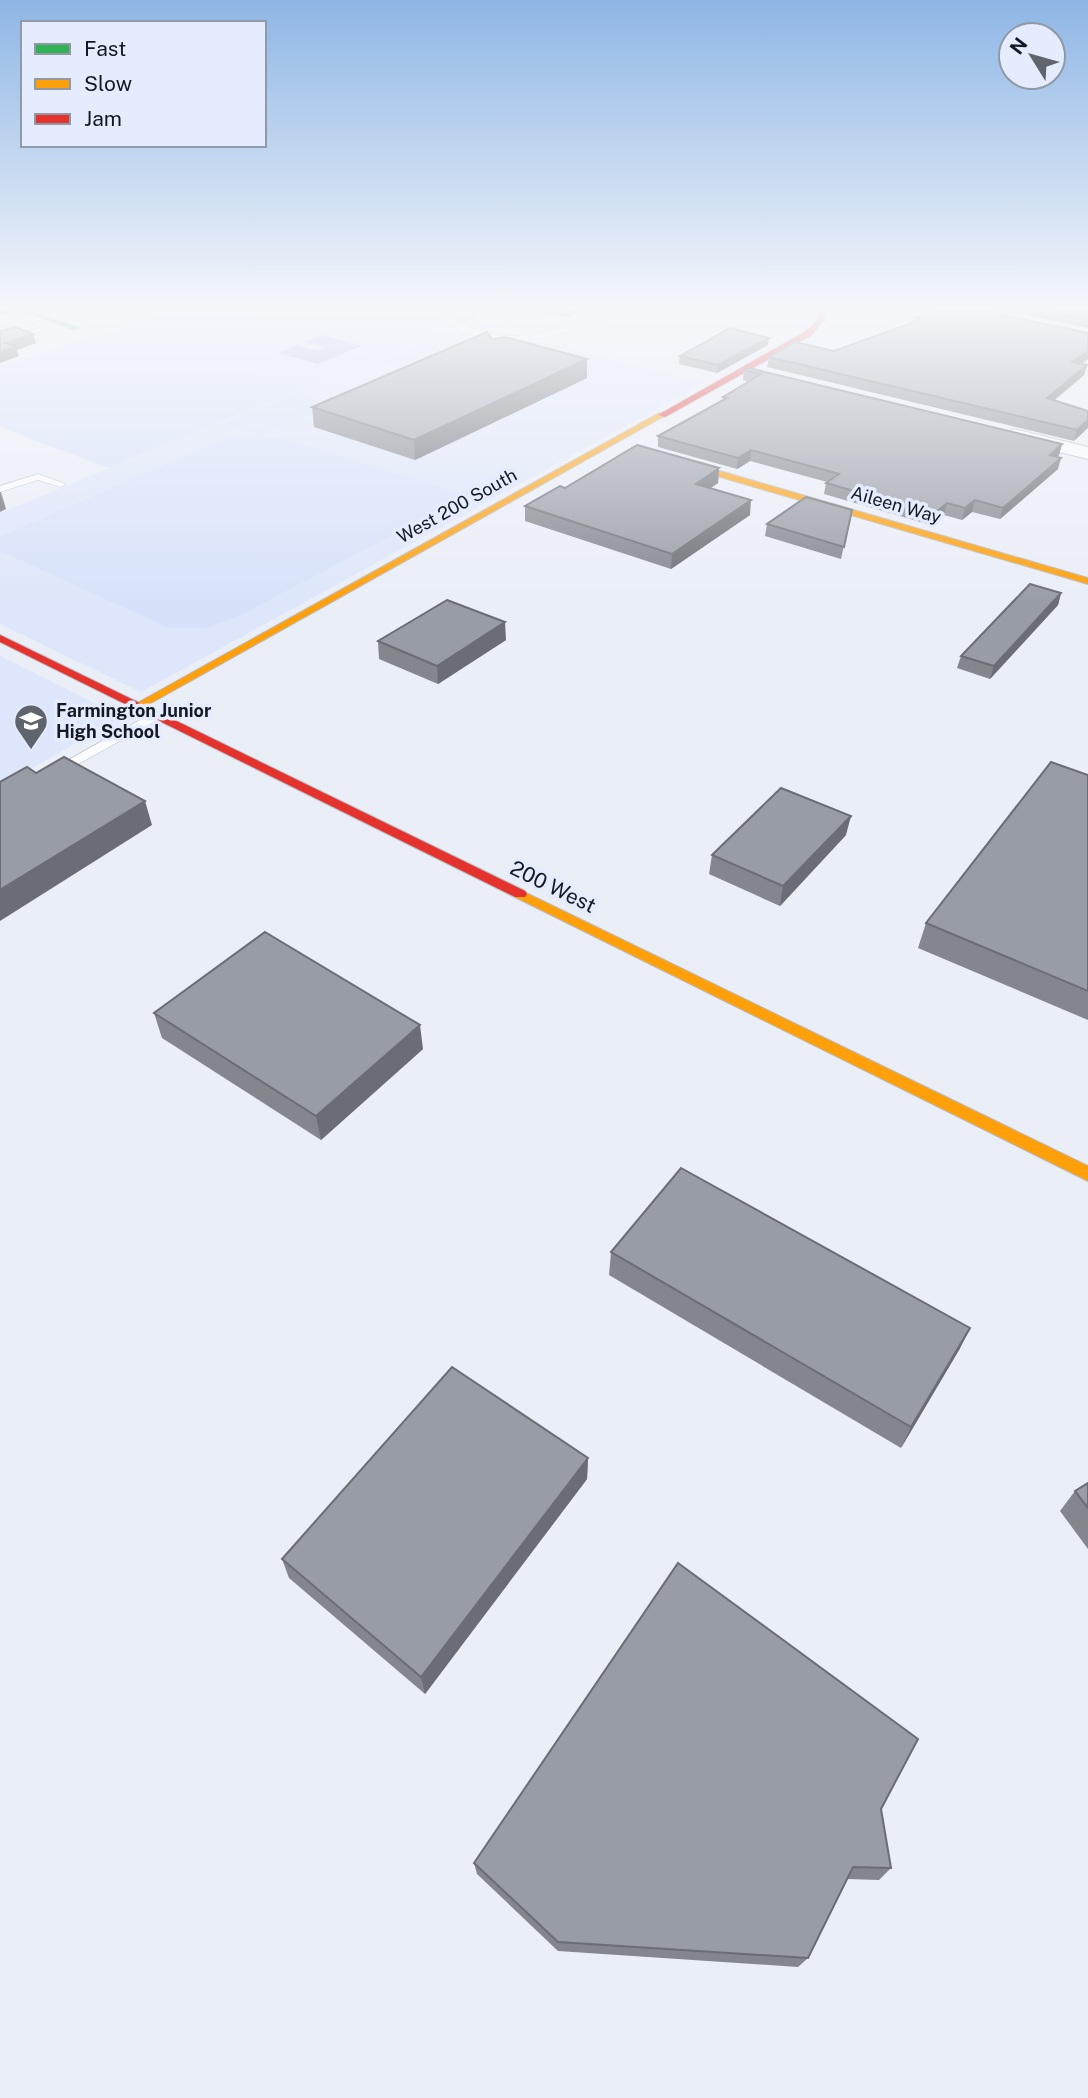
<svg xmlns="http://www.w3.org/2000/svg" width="1088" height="2098" font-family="'Public Sans',sans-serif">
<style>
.built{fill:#dde6fa}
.green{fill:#d7e2fa}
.water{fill:#a8b9e1}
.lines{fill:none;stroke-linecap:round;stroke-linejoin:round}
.lane-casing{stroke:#b7bcc5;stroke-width:1}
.street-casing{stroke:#b7bcc5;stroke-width:2}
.fast-casing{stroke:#b7bcc5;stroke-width:2}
.slow-casing{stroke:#b7bcc5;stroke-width:2}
.jam-casing{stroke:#b7bcc5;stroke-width:2}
.lane{fill:#fcfcfe;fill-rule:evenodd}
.street{fill:#fcfcfe;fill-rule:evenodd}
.fast{fill:#30b455;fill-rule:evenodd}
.slow{fill:#ff9f0a;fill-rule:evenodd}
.jam{fill:#e5322d;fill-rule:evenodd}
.wall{fill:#83868d}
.shaded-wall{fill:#6a6d73}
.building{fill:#989ca4;stroke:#6a6d73;stroke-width:2}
.labels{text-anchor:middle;stroke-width:7;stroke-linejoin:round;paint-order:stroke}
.far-street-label{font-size:18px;fill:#151923;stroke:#e4ecfd}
.far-poi-label{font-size:18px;font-weight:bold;fill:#151923;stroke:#e4ecfd;text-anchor:start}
.street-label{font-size:21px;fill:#151923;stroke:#e4ecfd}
</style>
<rect width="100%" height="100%" fill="#eaeef7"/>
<g class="built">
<path d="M464,322L704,383L141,692L0,624V513Z"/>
<path d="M0,656L122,717L0,786Z"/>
</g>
<g class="green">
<path d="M169,311H491L108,468L0,427V368Z"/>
<path d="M429,340L467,350L418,372L380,361Z"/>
<path d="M299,392L315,398L312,411L260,436L285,439L466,496L241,615L206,628H169L0,551V537L232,436H259L226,424Z"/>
</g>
<path class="water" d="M323,335L362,346L318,364L278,353L296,345L317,351L326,347L305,342Z"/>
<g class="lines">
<g class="lane-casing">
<g id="lane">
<path d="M447,311H456L450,315C497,354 564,330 615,311H625C611,320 591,325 574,330C530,342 477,351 441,315Z"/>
<path d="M52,318L59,320L0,340V335Z"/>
<path d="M38,474L66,484L61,487L38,480L0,492V486Z"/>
<path d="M156,711L163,715L161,718L57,776L52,777L45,773Z"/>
</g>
</g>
<g class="street-casing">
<path id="street" d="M1014,429L1088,447V459L1007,439L1005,435Z"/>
</g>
<g class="fast-casing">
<path id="fast" d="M21,311H31L81,328L74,330Z"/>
</g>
<g class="slow-casing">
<g id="slow">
<path d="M659,413L666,415L142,708L138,710L132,706Z"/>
<path d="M668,456L1088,578V584L665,461V457Z"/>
<path d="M520,890L1088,1166V1181L515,897L513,894Z"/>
</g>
</g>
<g class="jam-casing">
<g id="jam">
<path d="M818,311H826L824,320L812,335L665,417L658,415L806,331L817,320Z"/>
<path d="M0,635L525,891L527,894L525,897H515L0,642Z"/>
</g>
</g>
<use href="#lane" class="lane"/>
<use href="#street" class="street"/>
<use href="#fast" class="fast"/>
<use href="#slow" class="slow"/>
<use href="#jam" class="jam"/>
</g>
<g class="wall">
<path d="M532,311H579L568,317Z"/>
<path d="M933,311H998L994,313L1088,359L1081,364L1087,365L1084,375L1054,400L1088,411L1074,441L767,367L769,357L834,351L913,322L914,318L934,311Z"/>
<path d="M1006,311H1088V328Z"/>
<path d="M492,339L587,359V378L415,460L314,427L312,407Z"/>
<path d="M768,345L717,373L679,364L680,356Z"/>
<path d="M744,370L1062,444L1059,455L1057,457L1058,469L1000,519L972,512L962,520L944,515L931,525L824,494L826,483L827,482L750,461L737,469L658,447V436L723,400V397L749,382L743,380Z"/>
<path d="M719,468L718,483L710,488L750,515L671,569L525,521V506L565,488Z"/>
<path d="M852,510L841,559L765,536L767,524Z"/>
<path d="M1061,593L1058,605L990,679L957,668L961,656Z"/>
<path d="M506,640L438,684L379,659L378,641Z"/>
<path d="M1088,775V1020L918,948L926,923Z"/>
<path d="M846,835L780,906L709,874L712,855Z"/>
<path d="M154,1013L423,1049L321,1140L162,1038Z"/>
<path d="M611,1252L970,1328L959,1350L901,1448L609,1275Z"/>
<path d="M588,1458L587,1479L425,1694L289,1578L282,1559Z"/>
<path d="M1088,1483V1549L1060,1511L1075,1491Z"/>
<path d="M881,1809L891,1868L879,1880L847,1879L808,1958L798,1967L558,1951L477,1874L474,1863Z"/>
</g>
<g class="shaded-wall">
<path d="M0,311H15L0,315Z"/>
<path d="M568,311H579L568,317Z"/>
<path d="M33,334L36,343L17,350L19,356L0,363V352L6,343Z"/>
<path d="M769,338L768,345L717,373L718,365Z"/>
<path d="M1088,351V359L1069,372L1072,362Z"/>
<path d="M587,359V378L415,460L414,440Z"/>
<path d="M1087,365L1084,375L1044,409L1047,398Z"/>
<path d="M1088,420V428L1074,441L1077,430Z"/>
<path d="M1062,444L1059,455L1047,466L1050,455Z"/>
<path d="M751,450L750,461L737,469L738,458Z"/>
<path d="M1061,458L1058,469L1000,519L1003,508Z"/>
<path d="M719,468L718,483L695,499L696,484Z"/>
<path d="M0,492H1L6,509L0,512Z"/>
<path d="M751,500L750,515L671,569L672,554Z"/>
<path d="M975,500L972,512L962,520L965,508Z"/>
<path d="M947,503L944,515L931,525L934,514Z"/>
<path d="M1061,593L1058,605L990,679L994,666Z"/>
<path d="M505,622L506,640L438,684L437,666Z"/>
<path d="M145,801L152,825L0,921V890Z"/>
<path d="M851,816L846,835L780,906L783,886Z"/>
<path d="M420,1025L423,1049L321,1140L316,1116Z"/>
<path d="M970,1328L959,1350L901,1448L911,1427Z"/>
<path d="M588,1458L587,1479L425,1694L421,1677Z"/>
</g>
<g class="building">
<path d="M935,311H993L994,313L1088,333V351L1072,362L1087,365L1047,398L1088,411V420L1077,430L769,357L795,342L834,351L920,320L914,318Z"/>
<path d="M1053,311H1088V318Z"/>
<path d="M15,327L33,334L6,343L16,347L0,352V331Z"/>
<path d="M730,328L769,338L718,365L680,356Z"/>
<path d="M487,332L492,339L505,337L587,359L414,440L312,407Z"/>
<path d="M749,368L1062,444L1050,455L1061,458L1003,508L975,500L965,508L947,503L934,514L826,483L839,474L751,450L738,458L658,436L727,398L723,397L761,374L744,370Z"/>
<path d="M637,445L719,468L696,484L751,500L672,554L525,506L560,486L565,488Z"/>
<path d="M806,497L852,510L844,547L767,524Z"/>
<path d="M1030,584L1061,593L994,666L961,656Z"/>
<path d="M447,600L505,622L437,666L378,641Z"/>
<path d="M64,757L145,801L0,890V782L27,767L36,773Z"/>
<path d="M1051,762L1088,775V991L926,923Z"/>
<path d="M781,788L851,816L783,886L712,855Z"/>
<path d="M265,932L420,1025L316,1116L154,1013Z"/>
<path d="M681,1168L970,1328L911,1427L611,1252Z"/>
<path d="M452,1367L588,1458L421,1677L282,1559Z"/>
<path d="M1088,1483V1508L1075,1491Z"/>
<path d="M678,1563L918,1739L881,1809L891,1868L853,1867L808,1958L558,1942L474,1863Z"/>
</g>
<linearGradient id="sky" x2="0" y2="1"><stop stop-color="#8eb6e5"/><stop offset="0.51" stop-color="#f6f7fb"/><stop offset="1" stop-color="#f6f7fb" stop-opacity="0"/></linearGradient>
<rect width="1088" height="604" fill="url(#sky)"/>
<defs>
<g id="school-pin" transform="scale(1.75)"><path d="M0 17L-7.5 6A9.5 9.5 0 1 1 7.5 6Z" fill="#60646d" stroke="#e4ecfd"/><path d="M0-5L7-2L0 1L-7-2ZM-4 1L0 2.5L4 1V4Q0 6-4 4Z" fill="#fff"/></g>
</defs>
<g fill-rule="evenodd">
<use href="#school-pin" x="31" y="721"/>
</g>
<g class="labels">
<g class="far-street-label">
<text transform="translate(896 505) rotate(16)" y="6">Aileen Way</text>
<text transform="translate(457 506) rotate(-29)" y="6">West 200 South</text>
</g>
<g class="far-poi-label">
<text x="56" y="717">Farmington Junior<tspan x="56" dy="21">High School</tspan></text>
</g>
<g class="street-label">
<text transform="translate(553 887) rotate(26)" y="7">200 West</text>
</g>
</g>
<rect x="21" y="21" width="245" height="126" fill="#e4ecfd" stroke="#9198a6" stroke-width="2"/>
<rect x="35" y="44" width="35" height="10" fill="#30b455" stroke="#9198a6" stroke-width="2"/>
<text x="84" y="56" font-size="21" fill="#151923">Fast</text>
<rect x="35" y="79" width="35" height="10" fill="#ff9f0a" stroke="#9198a6" stroke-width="2"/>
<text x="84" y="91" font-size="21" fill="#151923">Slow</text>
<rect x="35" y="114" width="35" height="10" fill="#e5322d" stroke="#9198a6" stroke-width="2"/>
<text x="84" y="126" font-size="21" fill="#151923">Jam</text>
<g transform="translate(1032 56) rotate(307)"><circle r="33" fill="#e4ecfd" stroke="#9198a6" stroke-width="2"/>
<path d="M0-5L12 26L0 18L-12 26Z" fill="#60646d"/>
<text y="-10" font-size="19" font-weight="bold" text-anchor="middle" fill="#151923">N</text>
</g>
</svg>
